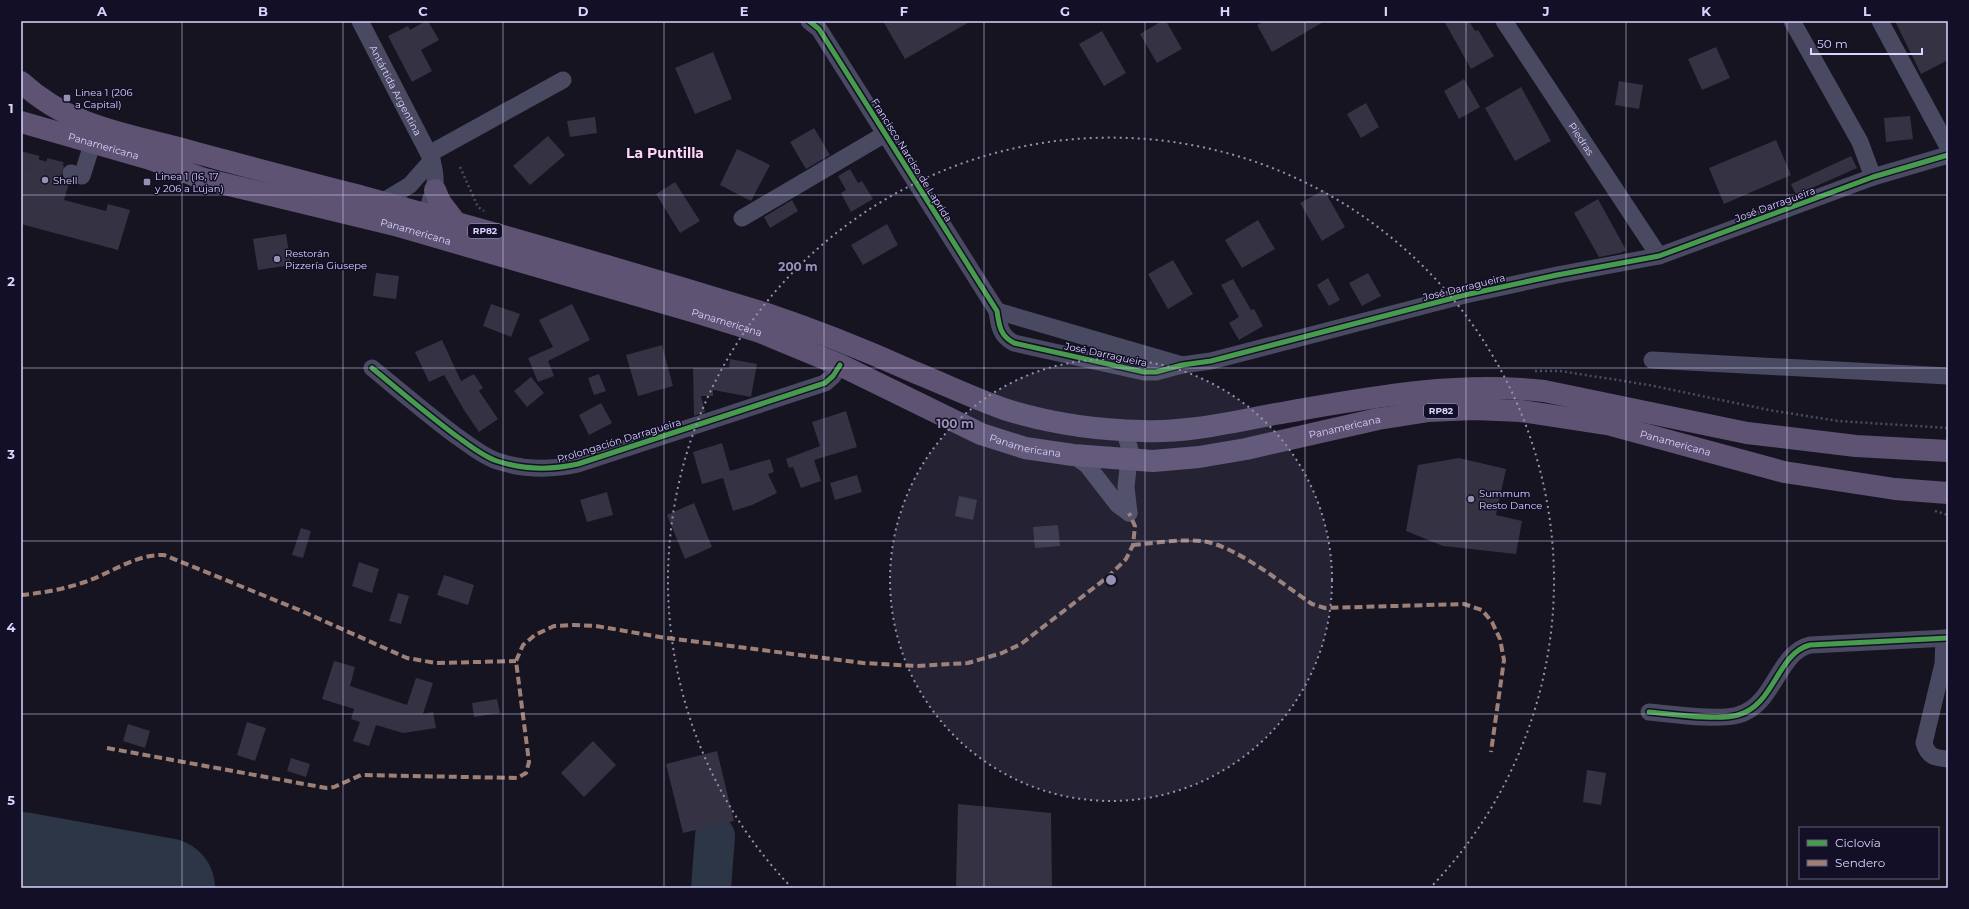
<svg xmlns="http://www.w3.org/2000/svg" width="1969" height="909" font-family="Montserrat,sans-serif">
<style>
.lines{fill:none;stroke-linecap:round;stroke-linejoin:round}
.taxiway{stroke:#2c3646;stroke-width:40}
.runway{stroke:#2c3646;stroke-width:100}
.building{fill:#343243}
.minor-tunnel{stroke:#333142;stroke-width:17;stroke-dasharray:17 8;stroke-linecap:butt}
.path{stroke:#44505f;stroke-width:2.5;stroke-dasharray:2 3;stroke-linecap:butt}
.minor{stroke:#4a4962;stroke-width:17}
.major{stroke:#5e5373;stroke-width:22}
.quiet{stroke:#9e8076;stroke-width:4;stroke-dasharray:8 4;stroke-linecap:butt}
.cycleway-casing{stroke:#130f26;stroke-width:8}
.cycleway{stroke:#469c4c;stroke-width:5}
.grid{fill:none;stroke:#d9d4ff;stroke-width:1;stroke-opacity:0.55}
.ring{fill:none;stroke:#9591b1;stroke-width:2;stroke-dasharray:2 4}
.poi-dot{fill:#9591b1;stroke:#130f26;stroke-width:1.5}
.labels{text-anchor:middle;stroke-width:3;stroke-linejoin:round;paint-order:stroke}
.shield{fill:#130f26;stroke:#9e99be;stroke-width:1}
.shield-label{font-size:9px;font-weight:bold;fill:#d9d4ff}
.street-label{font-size:10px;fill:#d9d4ff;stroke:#130f26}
.poi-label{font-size:10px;fill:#d9d4ff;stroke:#130f26;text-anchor:start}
.district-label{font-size:14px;font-weight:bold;fill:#ffd6f0;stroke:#130f26}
.centre{fill:#9591b1;stroke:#130f26;stroke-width:2}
.ring-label{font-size:12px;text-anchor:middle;font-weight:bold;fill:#9591b1;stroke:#130f26;stroke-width:3;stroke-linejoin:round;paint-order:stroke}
.neatline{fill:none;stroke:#d9d4ff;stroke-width:1.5}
.grid-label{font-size:13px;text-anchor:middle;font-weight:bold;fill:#d9d4ff}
</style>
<rect width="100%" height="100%" fill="#161421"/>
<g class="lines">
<path class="taxiway" d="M711,888L715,836"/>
<path class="runway" d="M21,862L165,888"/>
</g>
<g class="building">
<path d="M426,21H428L439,40L421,50L432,71L412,82L388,36L408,26L410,30Z"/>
<path d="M883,21H971L905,59Z"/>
<path d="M1162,21H1166L1182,49L1157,63L1140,34Z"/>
<path d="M1265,21H1325L1272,52L1257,25Z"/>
<path d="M1444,21H1469L1475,31L1478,30L1494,56L1471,69Z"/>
<path d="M1895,21H1948V60L1921,74Z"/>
<path d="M1102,31L1126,73L1104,86L1079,44Z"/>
<path d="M1716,47L1730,78L1702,90L1688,59Z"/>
<path d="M713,52L732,99L695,114L675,68Z"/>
<path d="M1464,79L1480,107L1459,119L1444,91Z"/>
<path d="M1619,81L1643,85L1639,109L1615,105Z"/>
<path d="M1521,87L1551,141L1515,161L1485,108Z"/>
<path d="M1366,103L1379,127L1361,138L1347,114Z"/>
<path d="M1910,116L1913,139L1886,142L1884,118Z"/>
<path d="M595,117L597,133L570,137L567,121Z"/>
<path d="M814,128L830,155L806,169L790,142Z"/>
<path d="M548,136L565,155L530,185L513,166Z"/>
<path d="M1776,140L1791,175L1724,204L1709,168Z"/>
<path d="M737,149L770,165L751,201L720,185Z"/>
<path d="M21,155L64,166L61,176L69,183L64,200L106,211L108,204L130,210L118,250L21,224Z"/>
<path d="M1851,156L1857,168L1796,195L1791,184Z"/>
<path d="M850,169L858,183L862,181L873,199L851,212L841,193L846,190L838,176Z"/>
<path d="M675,182L700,221L680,233L656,194Z"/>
<path d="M1324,190L1345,227L1322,241L1300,203Z"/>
<path d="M1598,199L1626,250L1620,253L1599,257L1574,213Z"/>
<path d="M792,200L798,211L770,228L764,217Z"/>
<path d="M1258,220L1275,249L1242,268L1225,240Z"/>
<path d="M887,224L898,245L863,265L851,245Z"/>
<path d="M286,234L291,265L258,270L253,239Z"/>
<path d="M1173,260L1193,294L1168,309L1148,274Z"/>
<path d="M376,273L399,276L396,299L373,296Z"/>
<path d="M1368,273L1381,296L1362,306L1349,283Z"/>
<path d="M1328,278L1340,300L1329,306L1317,285Z"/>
<path d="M1233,279L1251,310L1254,309L1263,326L1239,340L1229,323L1239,317L1221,285Z"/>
<path d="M491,304L520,314L511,337L483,326Z"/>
<path d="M572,304L590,340L548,361L554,376L538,382L528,358L553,347L539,320Z"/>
<path d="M442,340L461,381L474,374L483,388L479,391L498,419L479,432L464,410L444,375L429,382L415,352Z"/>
<path d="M662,345L673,386L638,396L626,355Z"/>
<path d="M730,359L757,364L751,397L713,390V396H701L705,412L694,416L693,368H729Z"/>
<path d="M599,374L606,391L594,395L588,378Z"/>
<path d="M531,377L544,393L527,407L514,391Z"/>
<path d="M601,403L612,423L589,435L579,415Z"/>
<path d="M846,411L857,447L814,460L821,481L801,488L793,467L789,468L786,459L820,446L812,422Z"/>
<path d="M722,443L730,471L770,459L774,472L768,474L777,493L752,505L733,511L723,478L702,484L693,452Z"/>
<path d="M1459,458L1506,469L1496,515L1522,521L1516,554L1443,546L1406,531L1418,465Z"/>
<path d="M857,475L862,492L835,500L830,483Z"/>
<path d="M607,492L613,515L587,522L580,500Z"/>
<path d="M959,496L977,500L973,520L955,516Z"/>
<path d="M694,503L712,547L685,559L667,515Z"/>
<path d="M1058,525L1060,546L1035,548L1033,527Z"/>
<path d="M301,528L311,531L303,558L292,555Z"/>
<path d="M359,562L379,569L372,593L352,586Z"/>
<path d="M444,575L474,585L468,605L437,595Z"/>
<path d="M398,593L409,596L401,624L389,621Z"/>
<path d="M334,661L355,667L350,686L407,705L416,678L433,683L423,714L433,712L436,728L403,733L376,725L369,746L353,741L360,722L351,719L354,709L322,699Z"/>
<path d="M497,699L500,713L474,717L472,703Z"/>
<path d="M247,722L266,728L255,761L237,755Z"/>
<path d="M128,724L150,731L145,748L123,741Z"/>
<path d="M593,741L616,765L584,797L561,773Z"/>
<path d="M717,751L734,821L683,833L666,764Z"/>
<path d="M291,758L310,764L306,777L287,771Z"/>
<path d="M1587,770L1606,773L1601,805L1583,802Z"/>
<path d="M958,804L1051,813L1052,888H956Z"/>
</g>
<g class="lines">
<path class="minor-tunnel" d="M21,160L71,173"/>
<g class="path">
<path d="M460,167L478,207L484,211"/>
<path d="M1535,371H1560L1649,385L1769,410L1838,421L1948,428"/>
<path d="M1935,511L1948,515"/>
</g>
<g class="minor">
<path id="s1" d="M360,21L432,160C436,176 437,186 430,201"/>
<path d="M809,21L819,29L997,311C999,325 1000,336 1014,343L1144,372H1156L1182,365L1211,361L1465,295L1557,275L1659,256L1873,177L1948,155"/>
<path id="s2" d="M1504,21L1659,256"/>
<path d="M1792,21L1860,142L1873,177"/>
<path d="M1880,21L1948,147"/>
<path d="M429,154L563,80"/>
<path d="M71,173L82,176L96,132"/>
<path d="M382,202L410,185L432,160"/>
<path d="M742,218L885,134"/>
<path d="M997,311L1182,365"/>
<path d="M1652,360L1948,376"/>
<path d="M372,368C400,391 427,414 455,435C468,444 482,456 497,461C524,470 551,470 578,464L825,383L833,376L840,365"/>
<path d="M1124,429L1130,450L1126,487L1129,513"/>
<path d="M1073,455L1087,465L1118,505L1129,513"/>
<path d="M1944,638L1943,664L1924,743C1928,757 1935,758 1948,759"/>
<path d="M1649,712C1671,714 1719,721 1738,715C1775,705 1777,653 1810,645L1948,638"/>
</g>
<g class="major">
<path d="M21,82C72,129 129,134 193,152C249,167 304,182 360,196C495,233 630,272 764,313C815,330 865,350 914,372C944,384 973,398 1004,409C1048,423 1096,430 1143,431C1192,433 1239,420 1287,412C1372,397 1457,381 1544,391L1747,433L1856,446L1948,451"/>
<path id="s3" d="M21,122L150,159L204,179L395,225L695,312L760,332L840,365L981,434L1025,448L1073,455L1153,461L1199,457L1246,449L1378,419L1429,411L1474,409L1521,411L1607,424L1784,472L1895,489L1948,493"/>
<path d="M435,190L440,202L456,223"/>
</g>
<g class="quiet">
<path d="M1133,545C1155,543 1179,539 1201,541C1234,544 1284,585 1312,604L1325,608L1464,604L1482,610L1492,622L1500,639L1504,660L1491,752"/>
<path d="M21,595C43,593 64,589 85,582C111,573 136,554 164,555L297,609L407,658L436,663L516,661"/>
<path d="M107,748L326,788L334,787L361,775L517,778L526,773L529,762L516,661L523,645L535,635L554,626L574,625L596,626L660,637L863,663L916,666L968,663L1002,653L1021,644L1109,576L1126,559L1133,545L1135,526L1129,513"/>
</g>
<g class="cycleway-casing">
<g id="cycleway">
<path d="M809,21L819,29L997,311C999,325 1000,336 1014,343L1144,372H1156L1182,365L1211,361L1465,295L1557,275L1659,256L1873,177L1948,155"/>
<path d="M372,368C400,391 427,414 455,435C468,444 482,456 497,461C524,470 551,470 578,464L825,383L833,376L840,365"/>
<path d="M1649,712C1671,714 1719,721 1738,715C1775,705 1777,653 1810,645L1948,638"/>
</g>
</g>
<use href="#cycleway" class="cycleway"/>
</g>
<path class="grid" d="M182,21V888M343,21V888M503,21V888M664,21V888M824,21V888M984,21V888M1145,21V888M1305,21V888M1466,21V888M1626,21V888M1787,21V888M21,195H1948M21,368H1948M21,541H1948M21,714H1948"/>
<circle cx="1111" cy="580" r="221" fill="#9591b1" fill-opacity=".12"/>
<g class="ring">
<circle cx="1111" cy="580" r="221"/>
<path d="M792 888A443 443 0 1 1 1430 888"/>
</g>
<g class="poi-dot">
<rect x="63" y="94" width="8" height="8" rx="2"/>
<circle cx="45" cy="180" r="4"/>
<rect x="143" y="178" width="8" height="8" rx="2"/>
<circle cx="277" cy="259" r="4"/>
<circle cx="1471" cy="499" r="4"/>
</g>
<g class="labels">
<g class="shield">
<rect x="468" y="224" width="34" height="14" rx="3"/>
<rect x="1424" y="404" width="34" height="14" rx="3"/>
</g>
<g class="shield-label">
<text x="485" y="234">RP82</text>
<text x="1441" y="414">RP82</text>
</g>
<g class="street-label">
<text dy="4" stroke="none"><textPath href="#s1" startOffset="78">Antártida Argentina</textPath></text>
<text dy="4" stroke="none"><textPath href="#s2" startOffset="141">Piedras</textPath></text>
<text dy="4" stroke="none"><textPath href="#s3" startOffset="86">Panamericana</textPath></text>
<text transform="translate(912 160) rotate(58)" y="4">Francisco Narciso de Laprida</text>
<text transform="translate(1775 204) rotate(-20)" y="4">José Darragueira</text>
<text dy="4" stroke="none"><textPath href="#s3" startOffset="410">Panamericana</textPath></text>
<text transform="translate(1464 287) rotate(-14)" y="4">José Darragueira</text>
<text dy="4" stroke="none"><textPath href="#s3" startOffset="734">Panamericana</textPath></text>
<text transform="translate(1106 354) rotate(12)" y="4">José Darragueira</text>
<text dy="4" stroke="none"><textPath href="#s3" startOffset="1382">Panamericana</textPath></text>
<text transform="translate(619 440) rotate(-17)" y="4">Prolongación Darragueira</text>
<text dy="4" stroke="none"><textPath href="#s3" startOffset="1718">Panamericana</textPath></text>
<text dy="4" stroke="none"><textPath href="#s3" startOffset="1058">Panamericana</textPath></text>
</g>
<g class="poi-label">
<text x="75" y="96">Linea 1 (206<tspan x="75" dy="12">a Capital)</tspan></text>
<text x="155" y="180">Linea 1 (16, 17<tspan x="155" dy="12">y 206 a Lujan)</tspan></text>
<text x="53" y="184">Shell</text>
<text x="285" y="257">Restorán<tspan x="285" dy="12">Pizzería Giusepe</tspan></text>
<text x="1479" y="497">Summum<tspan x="1479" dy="12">Resto Dance</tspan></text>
</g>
<g class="district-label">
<text x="665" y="158">La Puntilla</text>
</g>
</g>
<circle cx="1111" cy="580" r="6" class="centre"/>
<g class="ring-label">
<text x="798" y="271">200 m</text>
<text x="955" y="428">100 m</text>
</g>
<rect width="1969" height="909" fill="none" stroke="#130f26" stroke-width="44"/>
<rect x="1799" y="827" width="140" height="52" fill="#130f26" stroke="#625e7d"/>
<rect x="1807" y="840" width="20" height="6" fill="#469c4c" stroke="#625e7d"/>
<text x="1835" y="847" font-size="12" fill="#d9d4ff">Ciclovía</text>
<rect x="1807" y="860" width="20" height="6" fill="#9e8076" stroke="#625e7d"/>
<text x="1835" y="867" font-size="12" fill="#d9d4ff">Sendero</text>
<path d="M1811 48v6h111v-6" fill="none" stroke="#d9d4ff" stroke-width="2"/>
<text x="1817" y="48" font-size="12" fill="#d9d4ff" stroke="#130f26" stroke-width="3" paint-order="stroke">50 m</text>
<rect x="22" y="22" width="1925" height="865" class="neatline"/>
<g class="grid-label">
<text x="102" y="16">A</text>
<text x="263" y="16">B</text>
<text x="423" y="16">C</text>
<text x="583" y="16">D</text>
<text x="744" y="16">E</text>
<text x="904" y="16">F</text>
<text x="1065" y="16">G</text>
<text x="1225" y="16">H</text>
<text x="1386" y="16">I</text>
<text x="1546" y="16">J</text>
<text x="1706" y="16">K</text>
<text x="1867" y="16">L</text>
<text x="11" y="113">1</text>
<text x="11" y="286">2</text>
<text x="11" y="459">3</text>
<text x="11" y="632">4</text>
<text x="11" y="805">5</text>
</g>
</svg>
